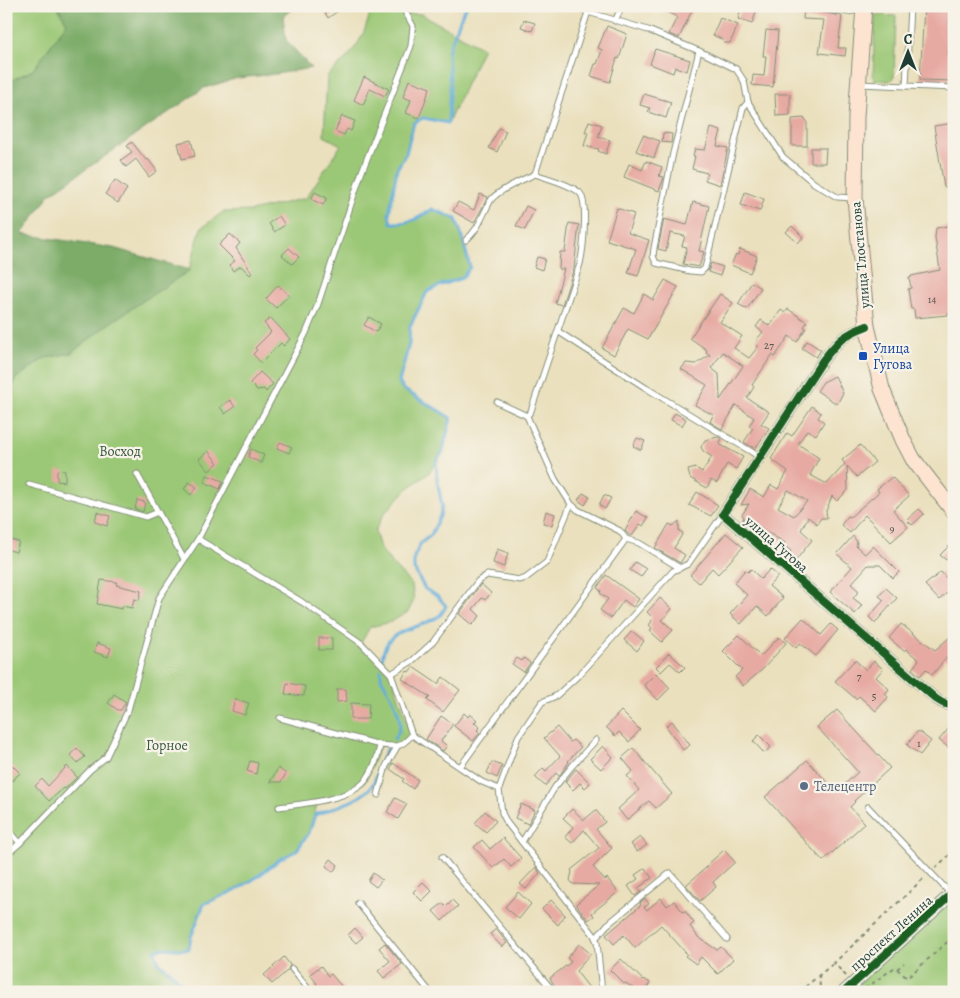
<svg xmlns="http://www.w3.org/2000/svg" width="960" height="998" font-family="Alegreya,serif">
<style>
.green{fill:#9bc876;stroke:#5d8255}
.forest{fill:#7cac67;stroke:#4e744e}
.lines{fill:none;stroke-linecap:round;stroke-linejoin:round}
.stream{stroke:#63addb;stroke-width:3}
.building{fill:#e7aaa3;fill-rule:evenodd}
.service-casing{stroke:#848e78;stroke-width:7}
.minor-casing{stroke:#848e78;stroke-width:12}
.tertiary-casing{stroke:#848e78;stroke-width:14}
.secondary-casing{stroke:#848e78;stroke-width:17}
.path{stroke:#848e78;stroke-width:2;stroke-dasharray:4 4;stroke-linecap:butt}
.service{stroke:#fff;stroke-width:5}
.minor{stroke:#fff;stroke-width:10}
.tertiary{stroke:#fff;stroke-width:12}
.secondary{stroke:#fde4d1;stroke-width:15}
.cycleway-casing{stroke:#f7f3e8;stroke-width:11}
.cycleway{stroke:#1b5e20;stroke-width:8}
.transit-dot{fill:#1a4fb4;stroke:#f7f3e8;stroke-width:2}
.service-dot{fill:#5c6f8a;stroke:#f7f3e8;stroke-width:2}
.labels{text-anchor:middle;stroke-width:4.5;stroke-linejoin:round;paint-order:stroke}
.number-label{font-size:11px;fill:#515850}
.street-label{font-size:14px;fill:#1f3d34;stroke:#f7f3e8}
.transit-label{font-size:14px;fill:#164399;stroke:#f7f3e8;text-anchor:start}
.park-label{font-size:14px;fill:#385941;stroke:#f7f3e8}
.service-label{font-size:14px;fill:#4e5e75;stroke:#f7f3e8;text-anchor:start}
</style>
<rect width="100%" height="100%" fill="#f7f3e8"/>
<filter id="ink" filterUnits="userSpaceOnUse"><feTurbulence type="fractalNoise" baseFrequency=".02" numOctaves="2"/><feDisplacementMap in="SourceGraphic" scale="10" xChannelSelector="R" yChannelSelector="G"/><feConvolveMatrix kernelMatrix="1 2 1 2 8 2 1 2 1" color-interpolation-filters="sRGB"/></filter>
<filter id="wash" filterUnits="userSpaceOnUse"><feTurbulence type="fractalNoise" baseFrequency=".0096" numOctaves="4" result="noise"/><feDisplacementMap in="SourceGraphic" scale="20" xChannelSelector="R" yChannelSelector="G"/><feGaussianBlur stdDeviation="1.12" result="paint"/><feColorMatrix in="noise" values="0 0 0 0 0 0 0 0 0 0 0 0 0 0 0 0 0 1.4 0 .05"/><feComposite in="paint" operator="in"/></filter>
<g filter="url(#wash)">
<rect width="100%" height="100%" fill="#eae0bd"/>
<g class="green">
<path d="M6,6H57L67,23L33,70L6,83Z"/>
<path d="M371,6H402L406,14H421L483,48L448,123L423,118L414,123L406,153L397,169L389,214L392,223C408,224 419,219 432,209L456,219L461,233L470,267L462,278L441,285L427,292L410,326L409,344L399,382L403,389L451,419L442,453L429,473L407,489L384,514L375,531L380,548L394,566L412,585L414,600L408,612L391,622L370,627L361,643L391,674L412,735L402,746L380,745L365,782L345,795L318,801L309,833L296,851L280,859L257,877L236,890L204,904L191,937L189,949C177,951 166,945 155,950L158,962L173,974L187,992H6V484L10,473L6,426L15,379L45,358L71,353L111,322L189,270L201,228L223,212L251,211L306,198L341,145L324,136L327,76C351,56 366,39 371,6Z"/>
<path d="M875,15L896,16L894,77L890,81L875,80L873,76Z"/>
<path d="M954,892V992H844Z"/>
</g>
<path class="forest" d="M57,6H298L283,16L286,40L311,68L276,74L238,78L204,88L50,194L22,234L113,248L190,270L111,322L71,353L45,358L15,379L6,426V83L33,70L67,23Z"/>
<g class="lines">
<g class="stream">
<path d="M382,659C386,625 417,632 439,616C442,614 444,610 446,606L437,596L425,589L414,569V557L421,543L431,535L440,516L442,506L437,479L436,462L442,453L451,418L403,389L399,382L409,344L410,326L427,292L441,285L462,278L470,267L461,233L456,219L432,209C419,219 408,224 391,223L389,214L397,169L406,153L414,123L423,118L448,123L450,85L448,51L463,12L467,6"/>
<path d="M381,670V678C388,689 400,711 400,724C400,729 397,735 394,739"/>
<path d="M187,992L173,974L158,962L155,950C166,945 177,951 189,949L191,937L204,904L236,890L257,877L280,859L296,851L309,833L315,815C333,807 362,802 373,784C379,772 380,759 388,748"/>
</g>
</g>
<g id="blocks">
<g class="building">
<path d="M321,6H335L338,11L328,18Z"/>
<path d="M655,6H694L679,38L669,34L677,17Z"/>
<path d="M742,6H758L752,24L738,19Z"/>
<path d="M804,6L809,10L842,16L838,48H846L845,56L819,53L824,20L803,19Z"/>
<path d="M924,6H950L948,55H954V81L920,80Z"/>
<path d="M720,18L738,25L730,43H724L723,40L713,35Z"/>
<path d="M524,20L535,23L532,31L521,27Z"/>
<path d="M607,26L627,34L619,59L617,58L610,82L591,76L595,64H597L602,50L598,48Z"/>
<path d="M766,30L778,31L773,87L752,85L753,75L764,76L766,56H763Z"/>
<path d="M655,49L690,60L687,71L675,67L673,73L650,64Z"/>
<path d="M364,77L389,89L385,96L370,89L363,105L354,100Z"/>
<path d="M409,80L430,88L419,118L406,113L411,100L403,97Z"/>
<path d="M644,94L671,102L666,118L648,112L650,108L640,105Z"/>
<path d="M775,94H790V115L776,116Z"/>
<path d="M342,116L355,121L351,131L347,129L344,135L335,131Z"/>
<path d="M804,118L807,121V146H792V119Z"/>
<path d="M589,121L602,125L598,137L610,140L606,154L598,151L599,149L584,146L588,132H585Z"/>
<path d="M954,123V185L944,187L934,126Z"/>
<path d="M499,128L506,131L497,152L489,148Z"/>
<path d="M711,128L721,131L717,146L728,148L720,185L705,180L707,173L692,169L695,156H693L695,149L705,150Z"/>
<path d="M663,133L672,134L671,143L662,142Z"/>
<path d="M643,135L660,141L654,158L636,151Z"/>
<path d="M191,140L195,156L182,159L178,143Z"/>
<path d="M132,142L146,160L148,159L157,171L149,177L136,159L126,167L121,160L132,152L127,146Z"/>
<path d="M811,148H826L825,163H811Z"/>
<path d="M646,161L662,167L659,176L664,177L659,191L624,177L629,164L642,170Z"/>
<path d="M115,180L127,189L118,203L105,194Z"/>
<path d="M315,192L327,198L323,205L311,199Z"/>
<path d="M745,192L764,199L760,211L741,205Z"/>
<path d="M480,194L488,197L474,223L453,211L458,202L474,210Z"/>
<path d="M693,202L709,206L699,251L704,252L699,267L683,264L687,247L682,246L685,236L670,233L666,251L658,249L664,219L687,225Z"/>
<path d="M526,206L534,210L525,230L516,226Z"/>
<path d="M617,208L634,214L628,233L649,240L638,276L628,273L636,249L607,240Z"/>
<path d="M279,216L285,225L274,232L269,223Z"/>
<path d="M569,223L579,225L574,268L562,305L555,303L564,269H559L560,252H565Z"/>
<path d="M954,225V312L948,313V315L915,318L914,309H911L908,289L911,288L909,278H911V276L940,270L935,238L936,228Z"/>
<path d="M792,226L803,237L798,243L786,232Z"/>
<path d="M230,234L240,243L236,248L252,273L250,275L241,266L233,271L229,265L235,261L219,245Z"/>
<path d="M289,248L299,257L292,264L282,255Z"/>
<path d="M740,249L757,256L750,273L731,265L736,254L738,255Z"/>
<path d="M537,257L545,259L542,270L534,267Z"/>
<path d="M711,263L723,267L720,276L708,272Z"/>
<path d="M665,280L678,287L648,339L628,329L614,355L602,348L624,308L634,313L644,294L653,300Z"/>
<path d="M752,282L761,288L747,309L738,304Z"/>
<path d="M278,285L289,295L276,308L266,299Z"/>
<path d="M720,294L733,303L720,322L742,336L734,348L749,358L758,347L757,339L763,332L756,327L761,320L770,326L781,310L785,313L788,309L807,322L804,327L806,328L797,342L789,336L775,357L772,355L752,385L754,387L747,398L769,412L761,424L769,428L755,449L744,442L753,428L749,426L754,418L736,405L722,429L710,422L713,415L695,405L707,385L681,369L686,363L696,364L710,355L706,352L707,350L690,338ZM723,352L743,366L720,400L719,374L711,368Z"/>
<path d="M369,317L381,324L376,332L364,325Z"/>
<path d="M271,318L290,339L284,346L281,343L261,363L253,354L257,350L255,348L271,332L264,323Z"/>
<path d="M807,341L821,350L816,357L802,348Z"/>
<path d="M260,372L273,384L266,392L264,389L257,390L250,383Z"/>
<path d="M835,376L843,393L837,404L817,391L823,382Z"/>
<path d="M230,400L235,407L225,414L220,407Z"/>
<path d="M812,406L821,413L818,418L824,422L816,435L807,430L798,444L819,458L810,475L827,484L845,464L842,460L860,445L875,462L857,477L847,466L848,490L837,501L832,496L826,511L827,518H821L817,524L808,517L801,530L812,540L792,565L785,559L791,551L783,545L785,543L759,527L755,532L742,521L744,517L742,515L749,504L741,505L750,489L764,497L771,485L778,489L788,471L771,459L787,433L792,436ZM788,490L807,501L794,516L778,507Z"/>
<path d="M675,413L686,419L682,426L671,420Z"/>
<path d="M718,437L722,439L719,444L743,457L736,469L727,464L717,483L711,480L707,488L690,478L688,470L696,468L702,472L712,457L703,451L701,447L705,440Z"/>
<path d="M637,438L645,441L641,450L633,446Z"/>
<path d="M280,442L292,447L289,453L277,448Z"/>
<path d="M251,449L264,455L261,463L248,457Z"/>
<path d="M208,451L218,463L209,471L199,459Z"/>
<path d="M57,470L65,471V482L57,481Z"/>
<path d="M207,475L223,481L220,489L204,482Z"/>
<path d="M892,477L909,496L893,510L908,527L891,542L865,515L850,533L841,525L848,516L850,517L879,492L877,489Z"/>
<path d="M189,482L197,487L191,495L184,489Z"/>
<path d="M697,492L718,505L711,516L689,505Z"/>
<path d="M583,493L590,497L585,505L578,500Z"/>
<path d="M604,495L611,498L605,509L599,505Z"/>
<path d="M137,500L145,502L143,512L135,509Z"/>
<path d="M919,509L924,514L912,525L907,520Z"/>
<path d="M546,511L555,514L552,525L543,523Z"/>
<path d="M636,511L648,518L643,526L640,524L632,536L629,535L625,531Z"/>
<path d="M97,512L110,516L107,526L95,522Z"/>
<path d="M679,521V531L683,533L674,548L685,555L680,563L655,548L669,524L673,526Z"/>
<path d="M726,533L743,547L718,574L712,568L699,583L690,575Z"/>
<path d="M853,536L857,542L856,546L865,554L873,546L899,572L893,578L880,565H868L851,584L859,591L853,598L862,605L855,614L830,592L852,567L837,554Z"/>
<path d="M9,539L19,542L16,552L6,549Z"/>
<path d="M949,546L954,553L946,560L940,555Z"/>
<path d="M497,549L508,553L504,567L493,563Z"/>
<path d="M635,562L646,569L641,577L630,570Z"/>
<path d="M751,569L761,579L770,569L778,576L769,586L783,598L768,616L757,606L741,624L730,614L747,595L734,583L745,570L748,572Z"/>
<path d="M941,572L954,587L939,600L925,585Z"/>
<path d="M606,575L639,599L633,607L624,600L611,618L600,610L608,599L600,593L601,591L597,588Z"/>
<path d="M101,580L117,582L116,585L141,591L139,600L134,599L132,608L122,606V609L97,604Z"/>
<path d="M481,584L491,593L485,600L482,598L473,609L480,616L472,625L459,614Z"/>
<path d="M886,588L897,598L875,623L869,617L884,600L879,596Z"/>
<path d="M660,598L672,609L662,620L673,630L662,642L650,631L652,628L649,625L652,621L650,619L652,617L647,612Z"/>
<path d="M803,618L821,635L831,624L838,630L816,656L800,643L796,648L785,638Z"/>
<path d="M901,624L935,650L950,637L954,641V658L950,662L946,658L932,675L926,669L920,676L912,669L919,660L906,649L904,651L889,638Z"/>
<path d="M632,631L644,641L637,651L624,640Z"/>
<path d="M739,635L761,656L779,637L786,643L763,669L743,686L735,677L742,670L723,651Z"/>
<rect x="319" y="638" width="13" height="12"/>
<path d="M97,643L111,648L108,657L94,652Z"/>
<path d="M669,653L685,667L680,672L670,663L661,672L656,667Z"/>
<path d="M517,658L522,661L524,658L530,663L524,672L512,664Z"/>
<path d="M855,660L866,670L874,661L883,669L876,677L889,689L885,694L888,697L876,711L859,696L856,699L835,681Z"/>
<path d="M413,667L438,684L443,677L460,690L443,712L427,700L430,697L402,679L407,671L409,672Z"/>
<path d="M656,673L670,688L658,700L644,685Z"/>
<path d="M287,683L305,686L304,696L285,694Z"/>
<path d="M337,689H346L347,701L337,702Z"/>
<path d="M114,694L126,702L121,710H118L108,703Z"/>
<path d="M235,699L249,703L245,715L232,711Z"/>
<path d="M351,703L369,704L368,719H351Z"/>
<path d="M837,710L890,768L854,801L855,802L850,807L865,823L823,861L765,797L807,760L836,792L858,772L817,727Z"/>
<path d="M621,711L640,730L629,742L619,732L615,736L606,727Z"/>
<path d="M464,713L468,717L470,714L477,720L474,723L480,727L477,730L480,733L473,741L454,726Z"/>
<path d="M441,716L453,724L441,741L447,746L443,751L426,739Z"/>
<path d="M672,721L690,745L683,750L666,726Z"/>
<path d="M557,727L570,742L573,740L581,747L568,761L569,762L559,776L556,773L545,786L535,777L543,768L546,771L560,756L544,738Z"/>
<path d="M950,727L954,731V742L949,748L939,740Z"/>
<path d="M918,731L931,741L920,755L907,745Z"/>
<path d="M759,735L771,747L764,753L753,741Z"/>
<path d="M603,746L613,757L601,769L590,759Z"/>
<path d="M77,748L85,757L77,763L70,755Z"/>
<path d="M633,748L672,794L656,808L649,801L627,820L618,809L639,790L627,776L633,771L622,758Z"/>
<path d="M250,761L258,763L256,774L247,771Z"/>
<path d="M492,762L502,766L497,778L487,773Z"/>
<path d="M393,763L418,780L413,789L402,781L404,779L390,769Z"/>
<path d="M12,765L20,773L12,781L6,775V770Z"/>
<path d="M67,766L77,777L65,789L64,788L49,801L35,786L42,779L48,786Z"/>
<path d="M278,768L286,774L281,782H270Z"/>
<path d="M576,769L590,783L585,788L580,783L573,790L565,782Z"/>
<path d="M395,798L407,804L398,819L387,812Z"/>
<path d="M521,804L535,810L528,824L515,818Z"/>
<path d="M572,809L584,820L596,810L605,822L596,829L612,848L593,867L605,880L607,878L618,892L592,913L594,916L588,920L576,904L599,885L573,884L570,880L572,872L571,870L599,848L584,830L572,843L565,837L573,827L563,818Z"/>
<path d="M485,811L496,821L486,832L475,823Z"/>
<path d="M640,837L647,845L637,852L631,844Z"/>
<path d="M503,838L521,858L511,867L504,859L493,868L474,847L482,840L490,849Z"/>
<path d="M724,850L735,862L713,882L716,887L700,901L686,885L708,866L707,865Z"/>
<path d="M331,859L338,865L333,872L326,866Z"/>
<path d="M536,867L540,873L526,889L520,884Z"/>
<path d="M645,868L652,878L638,888L641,892L635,896L628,886L638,879L635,875Z"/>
<path d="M373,873L382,880L376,887L368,881Z"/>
<path d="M423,882L432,891L422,901L413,892Z"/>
<path d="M518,892L531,904L519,919L505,907Z"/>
<path d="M661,898L667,906L674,901L683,912L685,911L694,923L690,926L698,937L717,950L721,947L733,959L718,974L701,957L696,964L685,956L687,954L661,925L635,948L624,935L614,944L606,935L641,905L640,903L645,899L649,904L644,907L647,910Z"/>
<path d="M452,900L458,906L442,921L433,911L443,903L446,906Z"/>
<path d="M551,900L565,915L558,925L542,909Z"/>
<path d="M355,928L363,937L356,943L348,935Z"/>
<path d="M496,929L507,943L502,947L490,934Z"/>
<path d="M385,943L402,964L384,978L378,971L390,961L379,948Z"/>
<path d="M579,944L591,954L576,971L590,989L586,992H558L550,978L571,962L567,958Z"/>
<path d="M284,957L290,965L288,970L272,984L264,975Z"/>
<path d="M621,959L643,980L644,979L650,983L644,992H638L626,983L624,984L610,970Z"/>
<path d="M321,966L328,976L331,974L346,992H317L314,987L317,984L310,974Z"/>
</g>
</g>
</g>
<g filter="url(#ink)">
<use href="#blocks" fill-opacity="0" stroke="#848e78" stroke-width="1"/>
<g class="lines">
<g class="service-casing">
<g id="service">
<path d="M576,6L588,12L648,30L699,51L736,69L744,81L748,102L783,157L814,183L837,197L853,198"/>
<path d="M810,6L848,12L861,9"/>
<path d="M615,21L622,6"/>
<path d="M699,51L673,153L654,248L653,256L656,263L690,271L701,272L705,268L743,108L748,102"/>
<path d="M859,84L954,88"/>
<path d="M906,86L910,6"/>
<path d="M535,174L588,12"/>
<path d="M466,240C480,228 482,215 491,200C498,190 524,179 535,174C549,179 567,183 579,192C589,200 583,251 580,264L531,411L527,416"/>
<path d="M559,332L646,388L760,457"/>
<path d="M497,402L527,416L555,479L571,504L578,510L620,531L626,539L639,543L680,568"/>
<path d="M137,474L184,559"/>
<path d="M29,484L146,517L158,512"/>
<path d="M198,539L302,602L361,643L391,674L412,735L482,782L499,789"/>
<path d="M391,674L412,661L433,642L478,581L487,575L520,580L526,578L547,562L571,504"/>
<path d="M280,718L380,745"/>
<path d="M460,767L626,539"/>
<path d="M378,795L386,766L397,747"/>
<path d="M279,807C302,804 351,800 366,780C373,770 378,757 380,745C398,747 400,748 412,735"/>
<path d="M868,807L951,894"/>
<path d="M6,827L20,843"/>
<path d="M522,842L555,787L573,765L596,740"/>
<path d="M6,855L20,843L90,770L106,757L128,710L159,598L198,539L306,333L318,304L361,174L411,46L413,26L402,6"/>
<path d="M442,857L554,992"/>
<path d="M358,903L430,992"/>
<path d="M596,938L607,925L670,873L727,939"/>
<path d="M292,969L311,992"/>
<path d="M602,992L597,942L594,935L507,823L502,813L499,789L518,737L542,702L556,696L581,673L673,571L688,564L723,514"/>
</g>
</g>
<g class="minor-casing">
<path id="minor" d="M867,326C843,335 839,340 823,360L723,514L936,699C942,703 947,706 954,704"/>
</g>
<g class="tertiary-casing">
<path id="tertiary" d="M844,992L954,892"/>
</g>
<g class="secondary-casing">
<path id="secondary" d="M864,6L856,117L855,198L867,326L882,389L903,440L913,459L954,512"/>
</g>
<g class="path">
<path d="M935,868L954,851"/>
<path d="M897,969L904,963"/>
<path d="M846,976L834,963L924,878"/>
<path d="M865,989L895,967L907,978L954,936"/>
<path d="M799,992L834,963"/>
<path d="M815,992L820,988L819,974"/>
</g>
<use href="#service" class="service"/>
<use href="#minor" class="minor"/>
<use href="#tertiary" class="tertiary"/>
<use href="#secondary" class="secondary"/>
<g class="cycleway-casing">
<g id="cycleway">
<path d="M867,326C843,335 839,340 823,360L723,514L936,699C942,703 947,706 954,704"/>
<path d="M844,992L954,892"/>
</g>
</g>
<use href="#cycleway" class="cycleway"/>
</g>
</g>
<rect class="transit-dot" x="858" y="351" width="10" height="10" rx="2.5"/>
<circle class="service-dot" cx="804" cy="786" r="5"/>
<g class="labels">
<g class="number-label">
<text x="932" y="303">14</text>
<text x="769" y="349">27</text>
<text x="892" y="532">9</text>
<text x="859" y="680">7</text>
<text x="874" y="700">5</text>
<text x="919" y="747">1</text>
</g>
<g class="street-label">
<text transform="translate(860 255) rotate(-95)" y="5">улица Тлостанова</text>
<text transform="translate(777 544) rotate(41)" y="5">улица Гугова</text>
<text transform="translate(891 933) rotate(-42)" y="5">проспект Ленина</text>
</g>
<g class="transit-label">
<text x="873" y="353">Улица<tspan x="873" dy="16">Гугова</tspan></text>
</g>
<g class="park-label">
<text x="120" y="456">Восход</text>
<text x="167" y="750">Горное</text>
</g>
<g class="service-label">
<text x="814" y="791">Телецентр</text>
</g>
</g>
<rect width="960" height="998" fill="none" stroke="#f7f3e8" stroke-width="25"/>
<g transform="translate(908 52)" stroke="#f7f3e8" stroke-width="4" paint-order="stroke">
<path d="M0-4L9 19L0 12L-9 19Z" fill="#1f3d34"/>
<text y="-8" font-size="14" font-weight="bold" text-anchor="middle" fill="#1f3d34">С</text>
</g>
</svg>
